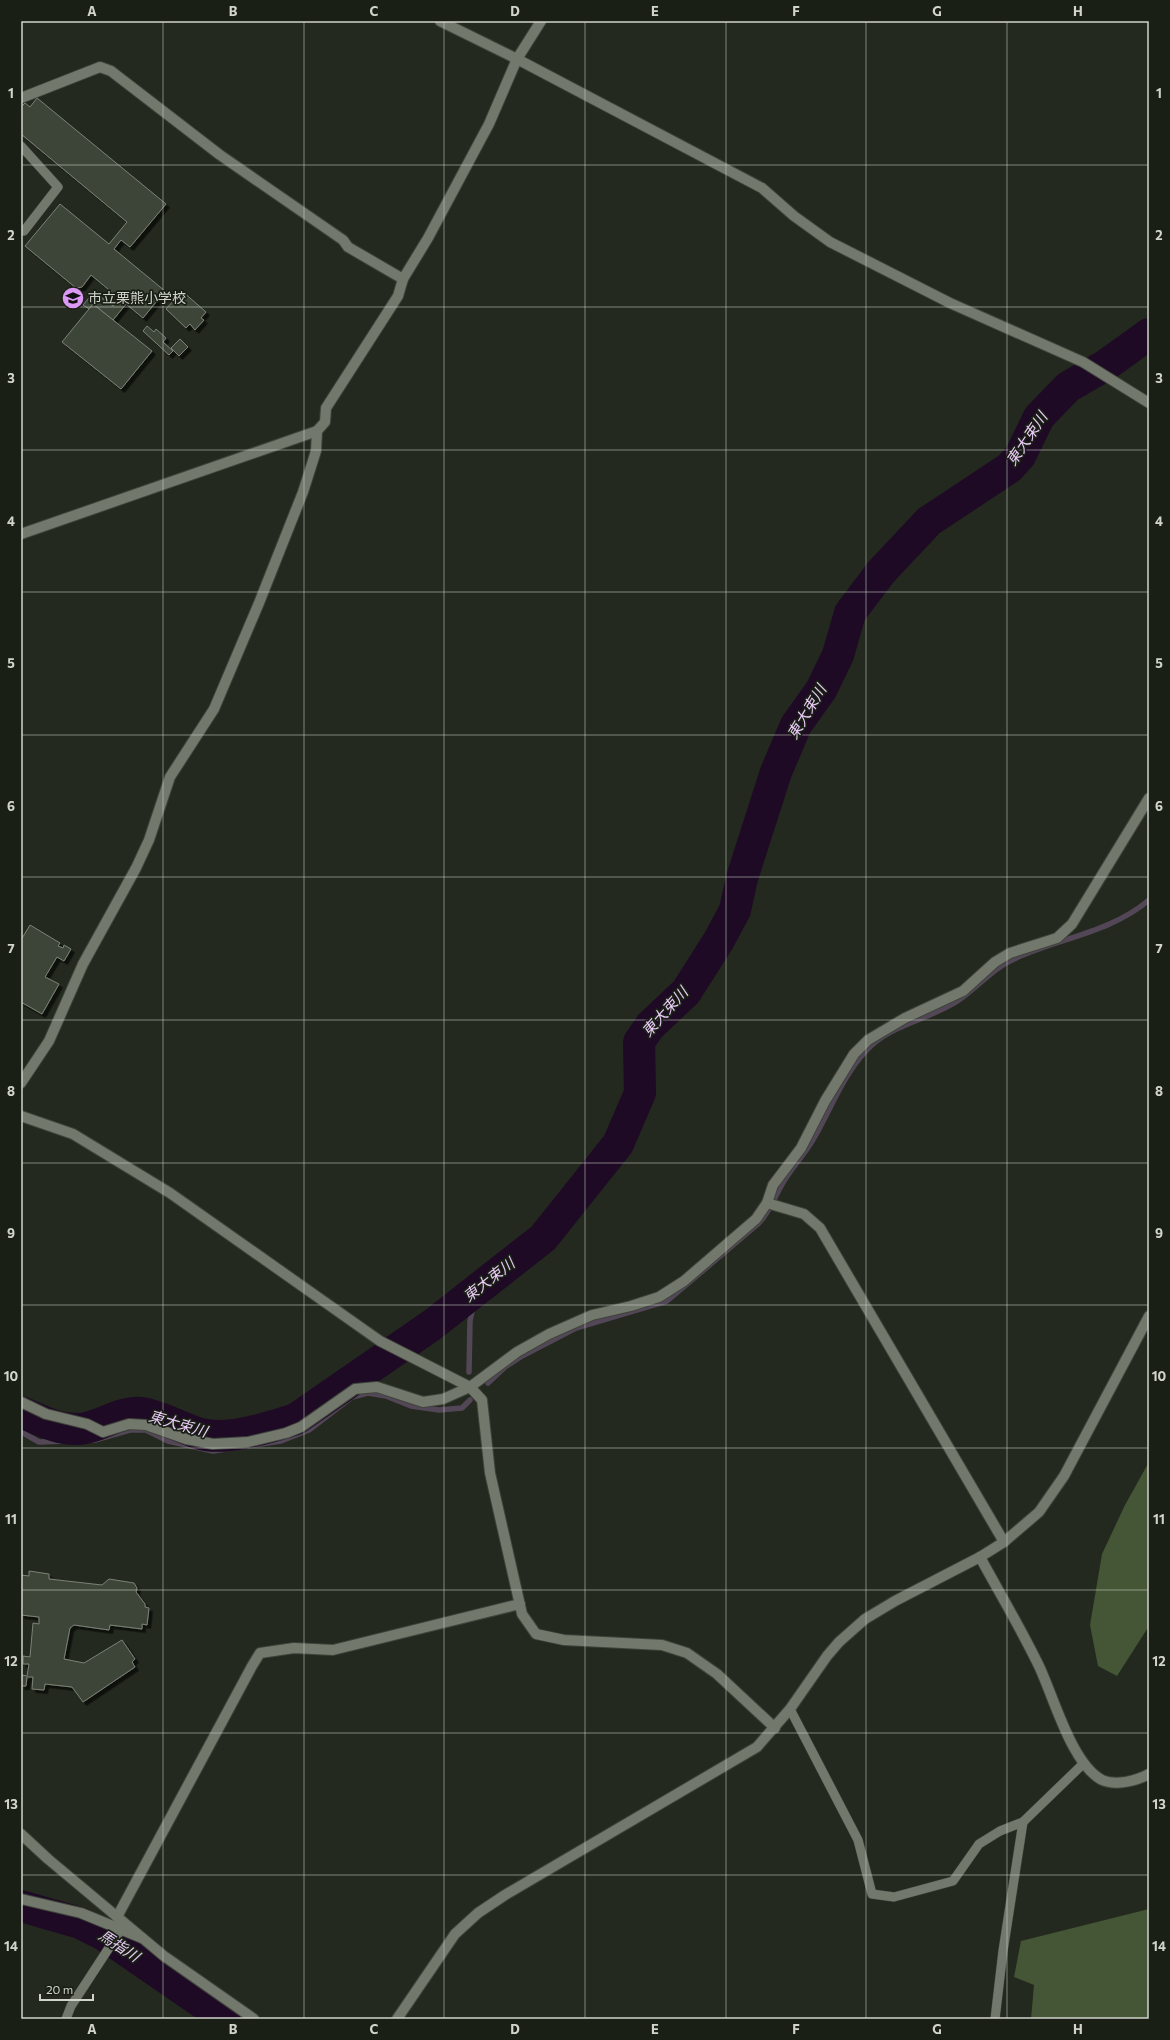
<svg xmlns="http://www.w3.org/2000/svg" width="1170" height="2040" font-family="Commissioner,'Noto Sans JP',sans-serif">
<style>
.green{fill:#445635}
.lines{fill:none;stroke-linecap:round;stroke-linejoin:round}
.stream{stroke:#534757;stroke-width:5.5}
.river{stroke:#1e0a25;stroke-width:32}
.building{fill:#3d4438;stroke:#7b8276;filter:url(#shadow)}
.lane-casing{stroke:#3f443b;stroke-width:10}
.street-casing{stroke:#3f443b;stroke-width:12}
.secondary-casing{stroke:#3f443b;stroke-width:12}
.lane{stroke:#72796c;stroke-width:9}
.street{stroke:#72796c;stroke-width:10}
.secondary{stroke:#72796c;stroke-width:10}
.grid{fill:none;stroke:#d0d4cd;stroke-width:1;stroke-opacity:0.55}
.labels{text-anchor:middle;stroke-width:3.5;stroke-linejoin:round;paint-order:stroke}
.poi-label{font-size:14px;fill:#d0d4cd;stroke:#191f15;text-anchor:start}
.water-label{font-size:15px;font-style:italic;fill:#ebcbf8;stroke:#191f15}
.neatline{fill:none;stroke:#d0d4cd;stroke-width:1.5}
.grid-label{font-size:13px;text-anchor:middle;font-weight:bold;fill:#d0d4cd}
</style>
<defs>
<filter id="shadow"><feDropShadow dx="3.5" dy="3.5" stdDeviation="0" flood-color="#0009"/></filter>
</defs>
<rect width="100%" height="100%" fill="#23291e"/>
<g class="green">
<path d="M1149,1462V1626L1117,1676L1098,1666L1090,1625L1102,1554L1125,1505Z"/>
<path d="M1149,1909V2019H1031L1034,1985L1014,1977L1021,1941Z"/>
</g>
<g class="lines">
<g class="stream">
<path d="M469,1372L470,1321L476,1291"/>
<path d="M488,1383L505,1367L522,1356L576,1328L667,1301L758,1224C769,1213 773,1201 780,1188C789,1170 804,1156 814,1138C832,1107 845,1069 873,1044C898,1023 932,1018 959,1000C978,987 993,968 1014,959C1059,938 1110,933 1149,900"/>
<path d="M21,1426L25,1434L39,1442L95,1440L130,1430H146L168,1441L213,1451L281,1441L309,1430L352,1397L368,1393L386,1396L411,1406L439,1410L462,1408L470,1400"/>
</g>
<g class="river">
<path d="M21,1412C40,1420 58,1430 79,1429C100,1428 119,1411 141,1413C158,1415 183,1429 201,1434C226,1441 272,1427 296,1419L432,1325L543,1238L618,1144L640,1093L639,1042L650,1026L686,992L719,940L735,910L742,878L776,772L796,725L821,690L838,655L850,613L881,572L929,521L1009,468L1020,456L1039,417L1068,387L1106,365L1149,334"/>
<path d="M21,1906L80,1923L104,1935L226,2019"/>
</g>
</g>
<g class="building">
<path d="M37,98L166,204L130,247L121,240L114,249L165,291L143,318L91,275L82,287L76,288L25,246L60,204L109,244L127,222L21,134V107L25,103L30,107Z"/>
<path d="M182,291L206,312L201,318L204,320L195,330L190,324L186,328L166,309Z"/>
<path d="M94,292L113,306L119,298L126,304L113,320L93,304L89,309L83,305Z"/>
<path d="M93,304L152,351L121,389L62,342Z"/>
<path d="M147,326L154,332L156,329L166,338L163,342L173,351L169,355L143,331Z"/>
<path d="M180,339L188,347L179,356L171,348Z"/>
<path d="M30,925L60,943L58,946L63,948L64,945L71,949L64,961L57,957L45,977L59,984L42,1014L21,1002V940Z"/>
<path d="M29,1571L49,1574V1579L102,1585L109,1579L134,1583L137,1588L136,1592L145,1604V1607L149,1608L147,1625L142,1624V1629L110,1625L109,1630L74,1625L70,1628L64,1659L84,1663L122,1640L135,1659L132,1662L135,1667L83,1702L72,1687L45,1684L44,1690L32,1689L33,1677H27L26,1686H21L22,1675L27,1676L29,1664H23V1656L30,1657L33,1623L39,1624V1617L21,1615V1575L29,1576Z"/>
</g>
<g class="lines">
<g class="lane-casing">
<g id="lane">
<path d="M21,146L58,187L24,231L21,230"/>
<path d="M790,1709L858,1840L872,1894L894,1897L953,1881L979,1844L1000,1831L1023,1822L1003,1951L995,2019"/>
<path d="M1023,1822L1084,1763"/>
<path d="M66,2019L71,2006L120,1931"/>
</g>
</g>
<g class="street-casing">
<g id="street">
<path d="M440,21L517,59L762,188L794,216L830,242L950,303L1083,362L1149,403"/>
<path d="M21,98L100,67L111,71L220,155L343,240L348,247L403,279"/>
<path d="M21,534L317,431"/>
<path d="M21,1083L49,1041L83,964L136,868L149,840L170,777L214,709L259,603L303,492L316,451L317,431L325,422L326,408L398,296L403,279L428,238L489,124L517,59L541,21"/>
<path d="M21,1116L73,1134L170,1193L380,1341L470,1387L482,1400L490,1473L522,1614L536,1634L564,1640L662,1645L687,1653L717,1674L775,1728"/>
<path d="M767,1203L804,1214L820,1228L1004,1542"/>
<path d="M21,1402L46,1414L87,1424L103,1432L129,1424L146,1425L186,1439L213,1444L248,1442L286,1433L301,1427L355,1389L377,1387L423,1402L443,1399L470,1387L517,1352L549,1334L592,1315L631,1306L659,1297L684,1281L756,1219L767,1203L773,1185L801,1148L825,1101L854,1054L868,1040L905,1018L963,991L995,962L1010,953L1057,938L1072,924L1149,798"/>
<path d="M980,1557C999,1592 1020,1627 1038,1664C1053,1694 1071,1764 1102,1780C1116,1786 1136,1781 1149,1774"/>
<path d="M21,1899L81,1913L142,1938"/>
<path d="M117,1917L252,1666L260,1653L294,1648L333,1650L520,1604"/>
</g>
</g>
<g class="secondary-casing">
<g id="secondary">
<path d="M21,1834L48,1859L164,1956L254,2019"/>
<path d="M397,2019L455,1934L478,1913L505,1895L757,1747L790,1709L827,1656L839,1642L865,1619L895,1601L980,1557L1004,1542L1039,1512L1064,1476L1149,1316"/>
</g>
</g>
<use href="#lane" class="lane"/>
<use href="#street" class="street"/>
<use href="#secondary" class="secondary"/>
</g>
<path class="grid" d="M163,21V2019M304,21V2019M444,21V2019M585,21V2019M726,21V2019M866,21V2019M1007,21V2019M21,165H1149M21,307H1149M21,450H1149M21,592H1149M21,735H1149M21,877H1149M21,1020H1149M21,1163H1149M21,1305H1149M21,1448H1149M21,1590H1149M21,1733H1149M21,1875H1149"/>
<defs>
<g id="school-disc" transform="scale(1.15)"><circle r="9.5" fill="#db99f5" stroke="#191f15"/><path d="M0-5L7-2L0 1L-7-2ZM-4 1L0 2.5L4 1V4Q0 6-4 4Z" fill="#111"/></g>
</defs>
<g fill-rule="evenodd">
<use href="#school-disc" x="73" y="298"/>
</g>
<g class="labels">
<g class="poi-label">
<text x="88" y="303">市立栗熊小学校</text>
</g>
<g class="water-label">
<text transform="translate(1027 439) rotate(-56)" y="5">東大束川</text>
<text transform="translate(807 712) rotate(-59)" y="5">東大束川</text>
<text transform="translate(665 1012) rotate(-48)" y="5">東大束川</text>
<text transform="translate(489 1280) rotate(-38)" y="5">東大束川</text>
<text transform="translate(178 1424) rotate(16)" y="5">東大束川</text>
<text transform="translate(119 1946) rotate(33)" y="5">馬指川</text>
</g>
</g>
<rect width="1170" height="2040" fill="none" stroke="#191f15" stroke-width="44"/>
<path d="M40 1994v6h53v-6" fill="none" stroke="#d0d4cd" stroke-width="2"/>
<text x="46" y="1994" font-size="12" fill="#d0d4cd" stroke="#191f15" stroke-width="3" paint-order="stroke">20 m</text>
<rect x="22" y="22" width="1126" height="1996" class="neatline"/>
<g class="grid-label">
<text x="92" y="16">A</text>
<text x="233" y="16">B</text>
<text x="374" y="16">C</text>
<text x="515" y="16">D</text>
<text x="655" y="16">E</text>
<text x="796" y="16">F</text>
<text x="937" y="16">G</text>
<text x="1078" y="16">H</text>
<text x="11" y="98">1</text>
<text x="1159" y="98">1</text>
<text x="11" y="240">2</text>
<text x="1159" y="240">2</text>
<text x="11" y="383">3</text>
<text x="1159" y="383">3</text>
<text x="11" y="526">4</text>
<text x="1159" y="526">4</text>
<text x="11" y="668">5</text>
<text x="1159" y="668">5</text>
<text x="11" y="811">6</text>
<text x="1159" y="811">6</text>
<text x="11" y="953">7</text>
<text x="1159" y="953">7</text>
<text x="11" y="1096">8</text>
<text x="1159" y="1096">8</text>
<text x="11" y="1238">9</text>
<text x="1159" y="1238">9</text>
<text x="11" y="1381">10</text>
<text x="1159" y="1381">10</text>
<text x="11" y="1524">11</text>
<text x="1159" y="1524">11</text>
<text x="11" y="1666">12</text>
<text x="1159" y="1666">12</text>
<text x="11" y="1809">13</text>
<text x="1159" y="1809">13</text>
<text x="11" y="1951">14</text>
<text x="1159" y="1951">14</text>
<text x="92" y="2034">A</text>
<text x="233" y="2034">B</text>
<text x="374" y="2034">C</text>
<text x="515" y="2034">D</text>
<text x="655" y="2034">E</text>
<text x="796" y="2034">F</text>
<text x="937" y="2034">G</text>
<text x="1078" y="2034">H</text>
</g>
</svg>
